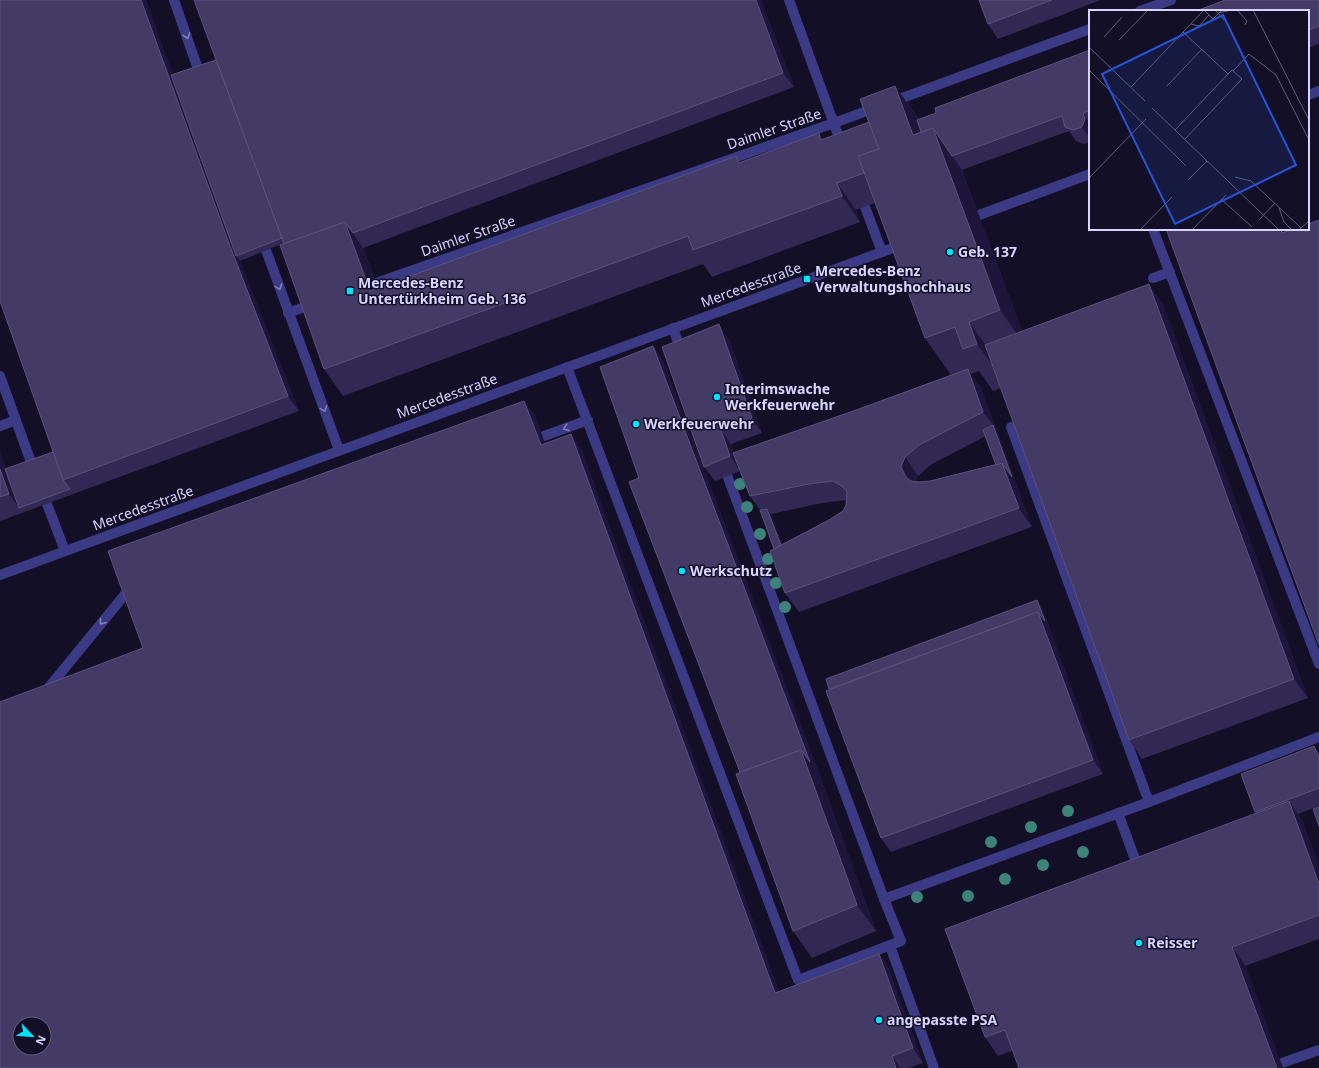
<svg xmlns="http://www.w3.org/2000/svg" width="1319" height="1068" font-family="'Noto Sans',sans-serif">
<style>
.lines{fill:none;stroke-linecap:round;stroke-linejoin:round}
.lane{stroke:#3d3a85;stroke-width:10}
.street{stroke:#3d3a85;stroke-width:10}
.tree{fill:#3d827b}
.wall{fill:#312854;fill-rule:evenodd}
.shaded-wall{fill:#1d163a}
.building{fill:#433a66;stroke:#5a527e;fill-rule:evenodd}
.oneway{stroke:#837fbc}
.poi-dot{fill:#00e5ff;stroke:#130f26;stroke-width:1.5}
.labels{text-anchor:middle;stroke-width:3;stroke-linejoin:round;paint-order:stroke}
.street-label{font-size:14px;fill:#d9d4ff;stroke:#130f26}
.poi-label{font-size:14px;font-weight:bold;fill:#d9d4ff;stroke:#130f26;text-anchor:start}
.inset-road{fill:none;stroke:#625e7d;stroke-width:1}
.view{fill:#2655da;fill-opacity:0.15;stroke:#2655da;stroke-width:2}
.inset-edge{fill:none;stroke:#d9d4ff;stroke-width:2}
</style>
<rect width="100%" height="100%" fill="#130f26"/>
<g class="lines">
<g class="lane">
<path d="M174,0L199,72"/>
<path d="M789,0L842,146"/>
<path d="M1140,11L1171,0"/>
<path d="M865,207L882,252"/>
<path d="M1153,229L1319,664"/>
<path d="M266,250L339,450"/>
<path d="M1153,278L1170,272"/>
<path d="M376,283L834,123L1090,29"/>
<path d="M288,313L310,305"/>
<path d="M673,328L682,353"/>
<path d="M567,367L798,980L901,941L884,899L1149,802L1319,737"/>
<path d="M0,376L32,465"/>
<path d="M0,426L16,420"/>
<path d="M1011,427L1149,802"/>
<path d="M544,436L588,420"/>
<path d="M723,464L884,899"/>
<path d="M47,504L65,551"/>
<path d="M45,692L127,592"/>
<path d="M1118,813L1139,870"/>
<path d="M890,946L934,1068"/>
<path d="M1282,1063L1319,1050"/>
</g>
<g class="street">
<path d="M1308,95L1319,91"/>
<path d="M979,215L1090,174"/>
<path d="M0,575L904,244"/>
</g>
</g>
<g class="tree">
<circle cx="740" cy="484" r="6"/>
<circle cx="747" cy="507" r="6"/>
<circle cx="760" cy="534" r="6"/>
<circle cx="768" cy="559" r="6"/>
<circle cx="776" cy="583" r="6"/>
<circle cx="785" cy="607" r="6"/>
<circle cx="1068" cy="811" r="6"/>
<circle cx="1031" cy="827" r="6"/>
<circle cx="991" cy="842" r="6"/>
<circle cx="1083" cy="852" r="6"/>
<circle cx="1043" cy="865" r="6"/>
<circle cx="1005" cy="879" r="6"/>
<circle cx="968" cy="896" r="6"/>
<circle cx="917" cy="897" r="6"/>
</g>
<g class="wall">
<path d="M0,0H146L173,75L761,0L794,87L363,248L378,288L741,162L823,139L869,122L895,86L919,119L936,113L1090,50V142L1084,144L1076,141L1069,131L962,170L1022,331L1162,302L1308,698L1142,759L1129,740L1001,388L993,391L979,371L971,374L981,388L1032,527L799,612L785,593L774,549L760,510L750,496L740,471L715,481L704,467L729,339L762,433L731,444L734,453L859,409L951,375L925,338L875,203L856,210L860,222L712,277L703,264L343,396L324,369L284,243L240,261L299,411L0,521V452L6,469L53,452ZM986,436L996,465L930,481L919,482L916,481L918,476L932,464ZM846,500V505L843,511L829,520L782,544L771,514L822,503Z"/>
<path d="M979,0H1101L998,39L988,24Z"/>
<path d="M1319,0V44L1308,48V11Z"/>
<path d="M653,346L663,361L820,776L876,931L812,958L793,931L740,772L639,478Z"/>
<path d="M524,401L535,416L545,444L581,448L779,992L879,954L889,969L923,1063L909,1068H0L143,648Z"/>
<path d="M1037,600L1041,605L1103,774L891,852L881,838Z"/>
<path d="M1319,752V806L1298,814L1302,820L1319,867V939L998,1056L985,1037L1256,813L1255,812Z"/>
</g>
<g class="shaded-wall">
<path d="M141,0H146L238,255L236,256L240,261L299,411L288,396L230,246Z"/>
<path d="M756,0H761L794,87L783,73Z"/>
<path d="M895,86L925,128L937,161L913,135Z"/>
<path d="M1083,113L1090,123V138L1082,127Z"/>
<path d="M933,128L962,170L1030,352L1000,310Z"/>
<path d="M837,183L856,210L860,222L842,196Z"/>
<path d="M345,222L363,248L388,318L370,291Z"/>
<path d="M1281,229H1287L1296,252L1282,233Z"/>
<path d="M1149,284L1162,302L1308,698L1294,679Z"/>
<path d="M969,322L999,364L1007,386L977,344Z"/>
<path d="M719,324L729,339L762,433L752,418Z"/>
<path d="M653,346L663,361L820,776L876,931L857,905Z"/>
<path d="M968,369L981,388L1032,527L1019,508L1002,463L993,425L983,412Z"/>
<path d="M524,401L535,416L551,460L541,445Z"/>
<path d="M721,430L731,444L740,471L730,456Z"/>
<path d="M571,434L581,448L785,1008L775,993Z"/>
<path d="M0,452L20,507L19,508L9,494L0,469Z"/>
<path d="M905,457L918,476L914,486L906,477L901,467Z"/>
<path d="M767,509L771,514L790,565L787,560Z"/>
<path d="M1037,600L1041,605L1103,774L1093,760L1038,612Z"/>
<path d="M1314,746L1319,752V757Z"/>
<path d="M1289,801L1302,820L1319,867V884Z"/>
<path d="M1232,947L1246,966L1283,1068H1277Z"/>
<path d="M879,954L889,969L923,1063L913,1048Z"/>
<path d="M892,1056L900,1068H896Z"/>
</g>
<g class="building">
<path d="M0,0H141L230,246L288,396L63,480L0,301Z"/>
<path d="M194,0H756L783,73L353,233L345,222L284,244Z"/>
<path d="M979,0H1052L988,24Z"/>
<path d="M1225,0H1319V26L1308,30V11H1196Z"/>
<path d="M1090,50V110L1083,113L1085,119L1082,127L1073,130L1065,127L1062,116L952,156L933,128L921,132L917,120L936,113L935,108Z"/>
<path d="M216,60L282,238L236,256L171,75Z"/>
<path d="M895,86L913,135L933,128L1000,310L969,322L977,344L963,349L955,327L925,338L858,156L879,149L860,99Z"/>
<path d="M869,122L879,149L858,156L864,173L837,183L842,196L693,250L688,236L324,369L280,245L345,222L370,291L736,156L739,163L819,133L821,140Z"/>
<path d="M1319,220V645L1166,229H1281L1282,233L1294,229H1308V224Z"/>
<path d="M1149,284L1294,679L1129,740L985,345Z"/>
<path d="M719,324L752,418L721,430L730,456L704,467L662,347Z"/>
<path d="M653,346L810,762L801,750L740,772L629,482L639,478L600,367Z"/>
<path d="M968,369L983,412L919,445L905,457L901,467L906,477L911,481L919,482L930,481L1002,463L1019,508L785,593L770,551L829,520L843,511L846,505L847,492L843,487L833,481L809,484L750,496L733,453L859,409Z"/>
<path d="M524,401L541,445L571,434L775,993L879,954L913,1048L892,1056L896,1068H0V702L143,648L108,551ZM20,1024H44V1048H20Z"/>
<path d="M993,425L1012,477L1002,463L996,465L983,430Z"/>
<path d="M53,452L63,480L70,489L19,508L5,469Z"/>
<path d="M0,469L9,494L0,497Z"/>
<path d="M767,509L781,545L774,549L760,510Z"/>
<path d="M1037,600L1045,621L1038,612L829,689L826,679Z"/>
<path d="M1038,612L1093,760L881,838L826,691Z"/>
<path d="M1314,746L1319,757V788L1255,812L1241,774Z"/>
<path d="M801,750L857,905L793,931L736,774Z"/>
<path d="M1289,801L1319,884V915L1232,947L1277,1068H1019L1005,1030L985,1037L945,929Z"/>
<path d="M1319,807V826L1313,809Z"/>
</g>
<defs><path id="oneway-chevron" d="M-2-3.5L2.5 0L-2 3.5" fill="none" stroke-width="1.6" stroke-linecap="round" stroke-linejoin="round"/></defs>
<g class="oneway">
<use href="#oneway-chevron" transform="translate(187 36) rotate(70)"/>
<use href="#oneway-chevron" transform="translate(279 287) rotate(70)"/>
<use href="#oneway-chevron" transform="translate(324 409) rotate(70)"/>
<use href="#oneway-chevron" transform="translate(566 428) rotate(159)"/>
<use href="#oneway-chevron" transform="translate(102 622) rotate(129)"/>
</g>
<g class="poi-dot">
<circle cx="950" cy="252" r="4"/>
<rect x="803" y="275" width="8" height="8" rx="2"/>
<rect x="346" y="287" width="8" height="8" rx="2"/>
<circle cx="717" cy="397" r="4"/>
<circle cx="636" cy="424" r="4"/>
<circle cx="682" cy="571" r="4"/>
<circle cx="1139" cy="943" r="4"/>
<circle cx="879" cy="1020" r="4"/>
</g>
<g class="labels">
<g class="street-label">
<text transform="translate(774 129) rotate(-19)" y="5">Daimler Straße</text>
<text transform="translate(468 236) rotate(-19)" y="5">Daimler Straße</text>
<text transform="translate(751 285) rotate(-20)" y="5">Mercedesstraße</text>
<text transform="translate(447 396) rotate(-20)" y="5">Mercedesstraße</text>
<text transform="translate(143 508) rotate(-20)" y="5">Mercedesstraße</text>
</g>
<g class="poi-label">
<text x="958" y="257">Geb. 137</text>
<text x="815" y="276">Mercedes-Benz<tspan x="815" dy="16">Verwaltungshochhaus</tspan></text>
<text x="358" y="288">Mercedes-Benz<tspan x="358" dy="16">Untertürkheim Geb. 136</tspan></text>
<text x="725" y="394">Interimswache<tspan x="725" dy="16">Werkfeuerwehr</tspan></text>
<text x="644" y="429">Werkfeuerwehr</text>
<text x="690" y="576">Werkschutz</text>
<text x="1147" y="948">Reisser</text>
<text x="887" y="1025">angepasste PSA</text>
</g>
</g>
<g transform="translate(1089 10)">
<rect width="220" height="220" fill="#130f26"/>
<path class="inset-road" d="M115,0L124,9L133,0M126,0L135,10M148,0L158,11L156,15M164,0L220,110M129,3L143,0M102,14L110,16L120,5M94,22L115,0M15,27L33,7M30,30L59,0M0,37L56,91M0,60L97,156M144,61L160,44L187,65L220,130M78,76L113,39M42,77L94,22L139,64L143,60L153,69L96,129M63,98L190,220M86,120L139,64M146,167L162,171L212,218M0,168L57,109M99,170L118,151M132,189L163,217M190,198L195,212L203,220M170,210L186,193M211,219L220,211M51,220L83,187M103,220L137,185"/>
<path class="view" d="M134,5L207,155L86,214L13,64Z"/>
<rect width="220" height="220" class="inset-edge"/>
</g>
<g transform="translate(32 1036) rotate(116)"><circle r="19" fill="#130f26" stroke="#625e7d"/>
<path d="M0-3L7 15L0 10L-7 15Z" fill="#00e5ff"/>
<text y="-6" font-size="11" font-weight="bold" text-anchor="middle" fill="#d9d4ff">N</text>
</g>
</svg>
